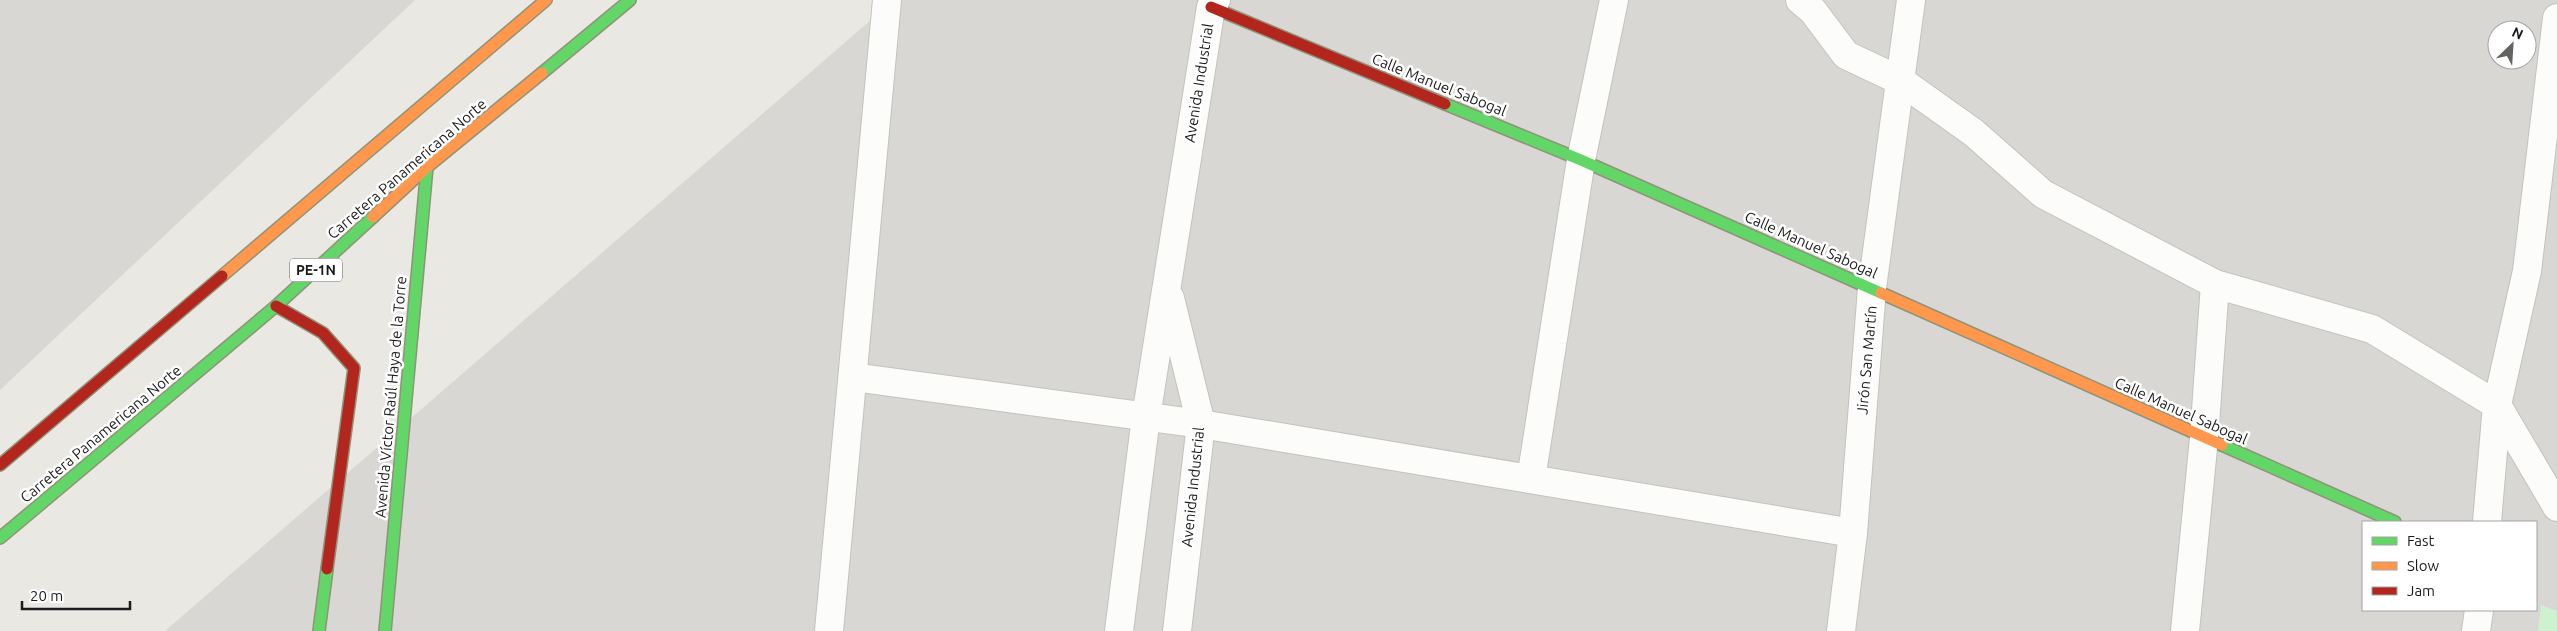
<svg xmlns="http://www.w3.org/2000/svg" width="2557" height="631" font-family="Ubuntu,sans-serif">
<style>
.residential{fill:#d9d7d4;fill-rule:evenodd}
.park{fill:#cef2d0}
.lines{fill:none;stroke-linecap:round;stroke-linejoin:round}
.street-casing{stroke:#c2c2bf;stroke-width:30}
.fast-casing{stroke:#90937a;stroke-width:14}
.slow-casing{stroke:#90937a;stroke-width:14}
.jam-casing{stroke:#90937a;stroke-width:14}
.street{stroke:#fcfcfb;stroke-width:28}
.fast{stroke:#63d668;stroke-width:11}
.slow{stroke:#ff974d;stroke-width:11}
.jam{stroke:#b3261e;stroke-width:11}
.labels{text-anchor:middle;stroke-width:5;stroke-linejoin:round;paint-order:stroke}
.shield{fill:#fff;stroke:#5f5f5f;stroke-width:1}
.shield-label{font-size:14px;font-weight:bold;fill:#1b1b1b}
.street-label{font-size:15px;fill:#1b1b1b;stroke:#fff}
</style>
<rect width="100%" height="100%" fill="#eae8e2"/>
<g class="residential">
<path d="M0,0H415L0,390Z"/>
<path d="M894,0H2557V631H165ZM2497,30H2527V60H2497ZM2363,522H2536V610H2363Z"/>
</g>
<path class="park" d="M2541,605L2557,611V631H2538Z"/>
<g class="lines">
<g class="street-casing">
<g id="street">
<path d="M1800,0L1813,11L1846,55L1901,81L1974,133L2043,194L2215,284L2372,329L2497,405L2557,507"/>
<path d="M1170,298L1201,424L1177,631"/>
<path d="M853,377L1201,424L1853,533"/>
<path d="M1531,479L1581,160L1614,0"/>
<path d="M2487,522L2497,405L2527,271L2557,18"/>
<path d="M829,631L887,0"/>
<path d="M1119,631L1146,417L1211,7L1216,0"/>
<path d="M1841,631L1853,533L1872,288L1911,0"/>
<path d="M2185,631L2204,438L2215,284"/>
<path d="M2476,631L2479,610"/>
</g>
</g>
<g class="fast-casing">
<g id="fast">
<path d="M542,73L630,0"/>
<path d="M1445,104L1581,160L1881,293"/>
<path d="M2222,445L2395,522"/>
<path d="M0,538L276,306L373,217"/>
<path d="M319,631L327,569"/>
<path d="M385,631L427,167"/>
</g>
</g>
<g class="slow-casing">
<g id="slow">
<path d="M373,217L427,167L542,73"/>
<path d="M222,276L546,0"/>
<path d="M1881,293L2222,445"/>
</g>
</g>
<g class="jam-casing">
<g id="jam">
<path d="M1211,7L1445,104"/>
<path d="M276,306L323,333L354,368L327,569"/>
<path d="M0,465L222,276"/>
</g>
</g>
<use href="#street" class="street"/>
<use href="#fast" class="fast"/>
<use href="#slow" class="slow"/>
<use href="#jam" class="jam"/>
</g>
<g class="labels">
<rect class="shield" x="290" y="258.5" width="52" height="23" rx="4"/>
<g class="shield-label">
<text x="316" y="275">PE-1N</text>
</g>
<g class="street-label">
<text transform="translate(1199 83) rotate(-81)" y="5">Avenida Industrial</text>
<text transform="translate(1439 85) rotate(22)" y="5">Calle Manuel Sabogal</text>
<text transform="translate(407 169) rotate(-41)" y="5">Carretera Panamericana Norte</text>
<text transform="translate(1811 245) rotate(24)" y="5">Calle Manuel Sabogal</text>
<text transform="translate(1867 360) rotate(-85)" y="5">Jirón San Martín</text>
<text transform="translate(391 397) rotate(-85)" y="5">Avenida Víctor Raúl Haya de la Torre</text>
<text transform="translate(2181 411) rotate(24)" y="5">Calle Manuel Sabogal</text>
<text transform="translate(101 434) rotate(-40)" y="5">Carretera Panamericana Norte</text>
<text transform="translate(1193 487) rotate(-84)" y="5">Avenida Industrial</text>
</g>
</g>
<rect x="2362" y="521" width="175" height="90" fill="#ffffff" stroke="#a4a4a4"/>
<rect x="2372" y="537" width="25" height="8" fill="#63d668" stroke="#a4a4a4"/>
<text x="2407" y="546" font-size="15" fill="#1b1b1b">Fast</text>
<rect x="2372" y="562" width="25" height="8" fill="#ff974d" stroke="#a4a4a4"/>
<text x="2407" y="571" font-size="15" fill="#1b1b1b">Slow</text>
<rect x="2372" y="587" width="25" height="8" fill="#b3261e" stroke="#a4a4a4"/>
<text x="2407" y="596" font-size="15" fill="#1b1b1b">Jam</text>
<g transform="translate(2512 45) rotate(25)"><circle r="24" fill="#ffffff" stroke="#a4a4a4"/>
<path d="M0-4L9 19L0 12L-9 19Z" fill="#636361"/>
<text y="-8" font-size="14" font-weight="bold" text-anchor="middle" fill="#1b1b1b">N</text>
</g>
<path d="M22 601v8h108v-8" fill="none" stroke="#1b1b1b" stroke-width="2.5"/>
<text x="30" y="601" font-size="15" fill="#1b1b1b" stroke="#ffffff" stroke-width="4" paint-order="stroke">20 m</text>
</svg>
